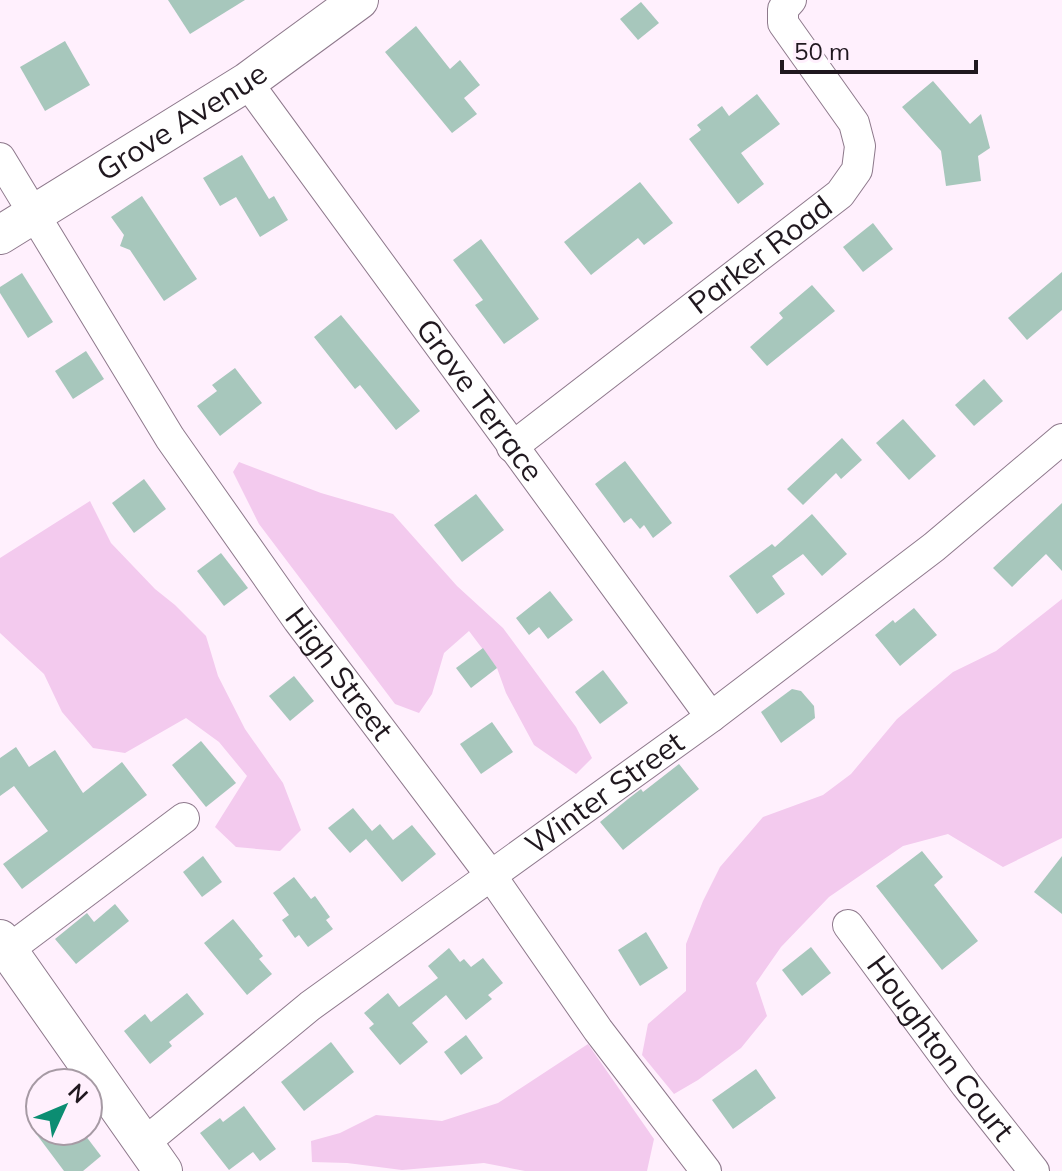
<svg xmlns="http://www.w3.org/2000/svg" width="1062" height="1171" font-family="Mulish,sans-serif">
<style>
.green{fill:#f3caee}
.building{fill:#a7c7bc}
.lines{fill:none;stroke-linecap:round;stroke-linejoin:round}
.minor-casing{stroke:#8e798c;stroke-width:32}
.tertiary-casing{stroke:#8e798c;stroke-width:40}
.minor{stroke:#fff;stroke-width:30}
.tertiary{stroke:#fff;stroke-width:38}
.labels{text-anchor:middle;stroke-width:6;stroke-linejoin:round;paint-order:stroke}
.street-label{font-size:30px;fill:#20181f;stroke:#fff0fd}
</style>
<rect width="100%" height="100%" fill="#fff0fd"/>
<g class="green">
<path d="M239,462L321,493L393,514L457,586L503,628L576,727L592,758L576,774L534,745L506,693L497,668L469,631L444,653L432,694L419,713L395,704L259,524L233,472Z"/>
<path d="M90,501L111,543L155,589L175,605L206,636L218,676L245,729L283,783L301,830L280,851L236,847L215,827L247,776L219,742L186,718L125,753L93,748L62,712L44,674L0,633V558Z"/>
<path d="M1062,599V838L1003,867L948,834L903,846L829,897L781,947L756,983L767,1016L741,1048L698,1080L674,1094L642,1055L648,1024L686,991V944L703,901L720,867L763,817L823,795L851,774L897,719L953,672L996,651Z"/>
<path d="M588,1044L654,1139L647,1171H525L484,1163L402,1170L347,1163L312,1162L311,1141L340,1133L376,1115L442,1121L498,1103Z"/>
</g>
<g class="building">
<path d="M168,0H245L190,34Z"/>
<path d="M641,2L659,23L638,40L620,19Z"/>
<path d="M416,26L450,69L460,60L480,85L464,98L477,114L452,133L385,52Z"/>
<path d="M65,41L90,85L45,111L20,67Z"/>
<path d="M933,81L970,124L981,114L990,148L978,156L981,181L946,186L941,151L902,107Z"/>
<path d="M757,94L780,124L741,153L764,184L738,204L689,139L701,130L697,125L722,106L729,116Z"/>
<path d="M242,155L269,199L274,196L288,220L260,237L236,197L220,206L203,178Z"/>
<path d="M640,182L673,223L644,245L638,238L591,275L564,242Z"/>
<path d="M142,196L197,279L164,301L130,250L120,246L124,235L111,217Z"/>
<path d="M873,223L893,249L863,272L843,247Z"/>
<path d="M481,239L539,319L504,344L475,305L483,300L453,260Z"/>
<path d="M1062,272V310L1027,340L1008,318Z"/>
<path d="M22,273L53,322L28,338L0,293V287Z"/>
<path d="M812,285L835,311L767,366L750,347L783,318L779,313Z"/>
<path d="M341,315L420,411L396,430L360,385L355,389L314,337Z"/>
<path d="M86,351L104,379L73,399L55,371Z"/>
<path d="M235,368L262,403L220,436L197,406L217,391L212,385Z"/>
<path d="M984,379L1003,401L974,426L955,405Z"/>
<path d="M903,419L936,456L909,480L876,443Z"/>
<path d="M842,438L862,460L841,479L836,473L803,505L787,489Z"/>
<path d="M625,461L672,523L653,538L644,525L640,529L631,518L624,523L595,484Z"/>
<path d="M144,479L166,509L134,533L112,503Z"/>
<path d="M476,494L504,530L462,562L434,525Z"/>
<path d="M1062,503V571L1046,554L1012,587L993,568Z"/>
<path d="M812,514L847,554L822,576L803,554L772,576L785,594L757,614L729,576L772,544L775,547Z"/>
<path d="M221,553L248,588L224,606L197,571Z"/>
<path d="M550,591L573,620L548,639L539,627L529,635L516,618Z"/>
<path d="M914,608L937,635L900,666L875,635L893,620L895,623Z"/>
<path d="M483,648L497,668L471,688L456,668Z"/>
<path d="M603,670L628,703L600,724L575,692Z"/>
<path d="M294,676L314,701L290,721L269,696Z"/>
<path d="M792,689L801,691L814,706L815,718L781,743L761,712Z"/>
<path d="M492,722L513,752L481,774L460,744Z"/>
<path d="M201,741L236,783L206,807L172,765Z"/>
<path d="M16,747L29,767L55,750L83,793L122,762L147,795L22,889L3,864L48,831L14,786L0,796V758Z"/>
<path d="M679,764L699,789L623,850L600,822L628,799L641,789L643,792Z"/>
<path d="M353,808L372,831L380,824L393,840L412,825L436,854L402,882L366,839L350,853L328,828Z"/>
<path d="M922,851L943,877L934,885L978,941L942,970L876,886Z"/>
<path d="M203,856L222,882L202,897L183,872Z"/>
<path d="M1062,856V914L1034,892Z"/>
<path d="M294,877L311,899L315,896L330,917L326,920L333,929L308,947L299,935L295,938L282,920L289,915L273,893Z"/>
<path d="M115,904L129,921L76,964L55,939L87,913L94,922Z"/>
<path d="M233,919L263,956L259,959L272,974L247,995L204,943Z"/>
<path d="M646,932L668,968L640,986L618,950Z"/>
<path d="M811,947L831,973L802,996L782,970Z"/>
<path d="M449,948L460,962L464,959L471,967L483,958L503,983L488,995L492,999L466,1020L446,995L412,1023L428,1042L400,1065L369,1028L374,1024L364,1013L388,993L399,1007L438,978L428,966Z"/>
<path d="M187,993L204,1014L169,1042L172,1046L150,1064L124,1031L145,1014L151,1022Z"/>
<path d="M466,1035L483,1058L461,1075L444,1052Z"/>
<path d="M331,1042L354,1072L304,1111L281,1082Z"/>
<path d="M756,1069L776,1098L733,1129L712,1100Z"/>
<path d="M244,1106L276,1149L260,1161L253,1152L229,1170L200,1133L220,1118L223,1122Z"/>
<path d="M34,1131H82L101,1156L83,1171H64Z"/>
</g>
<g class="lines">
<g class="minor-casing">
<g id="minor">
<path id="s1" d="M247,82L711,717"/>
<path id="s2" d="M0,158L170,438L298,620L492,877L598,1030L706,1171"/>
<path id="s3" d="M512,447L840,194L857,170L860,146L854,123L783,23V9L791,0"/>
<path id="s4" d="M848,925L966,1085L1034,1171"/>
<path d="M8,950L184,818"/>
<path id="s5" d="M143,1144L310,1006L711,717L934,547L1062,439"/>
</g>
</g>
<g class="tertiary-casing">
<g id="tertiary">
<path id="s6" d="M0,235L247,82L359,0"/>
<path d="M0,939L163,1171"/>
</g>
</g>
<use href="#minor" class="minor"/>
<use href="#tertiary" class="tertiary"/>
</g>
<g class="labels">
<g class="street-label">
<text dy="10" stroke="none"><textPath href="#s6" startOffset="214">Grove Avenue</textPath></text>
<text dy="10" stroke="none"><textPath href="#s3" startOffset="314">Parker Road</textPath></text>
<text dy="10" stroke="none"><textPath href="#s1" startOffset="394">Grove Terrace</textPath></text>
<text dy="10" stroke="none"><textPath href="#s2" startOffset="618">High Street</textPath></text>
<text dy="10" stroke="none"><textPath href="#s5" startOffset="580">Winter Street</textPath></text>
<text dy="10" stroke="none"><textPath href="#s4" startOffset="154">Houghton Court</textPath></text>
</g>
</g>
<g transform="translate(64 1107) rotate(46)"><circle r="38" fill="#fff0fd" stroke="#a69aa4" stroke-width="2"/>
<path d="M0-6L14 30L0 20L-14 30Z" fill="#0c8d72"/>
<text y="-12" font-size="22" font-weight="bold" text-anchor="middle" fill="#20181f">N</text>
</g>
<path d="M782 60v12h194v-12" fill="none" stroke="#20181f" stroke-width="4"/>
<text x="794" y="60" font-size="24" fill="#20181f" stroke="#fff0fd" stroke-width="6" paint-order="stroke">50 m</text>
</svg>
